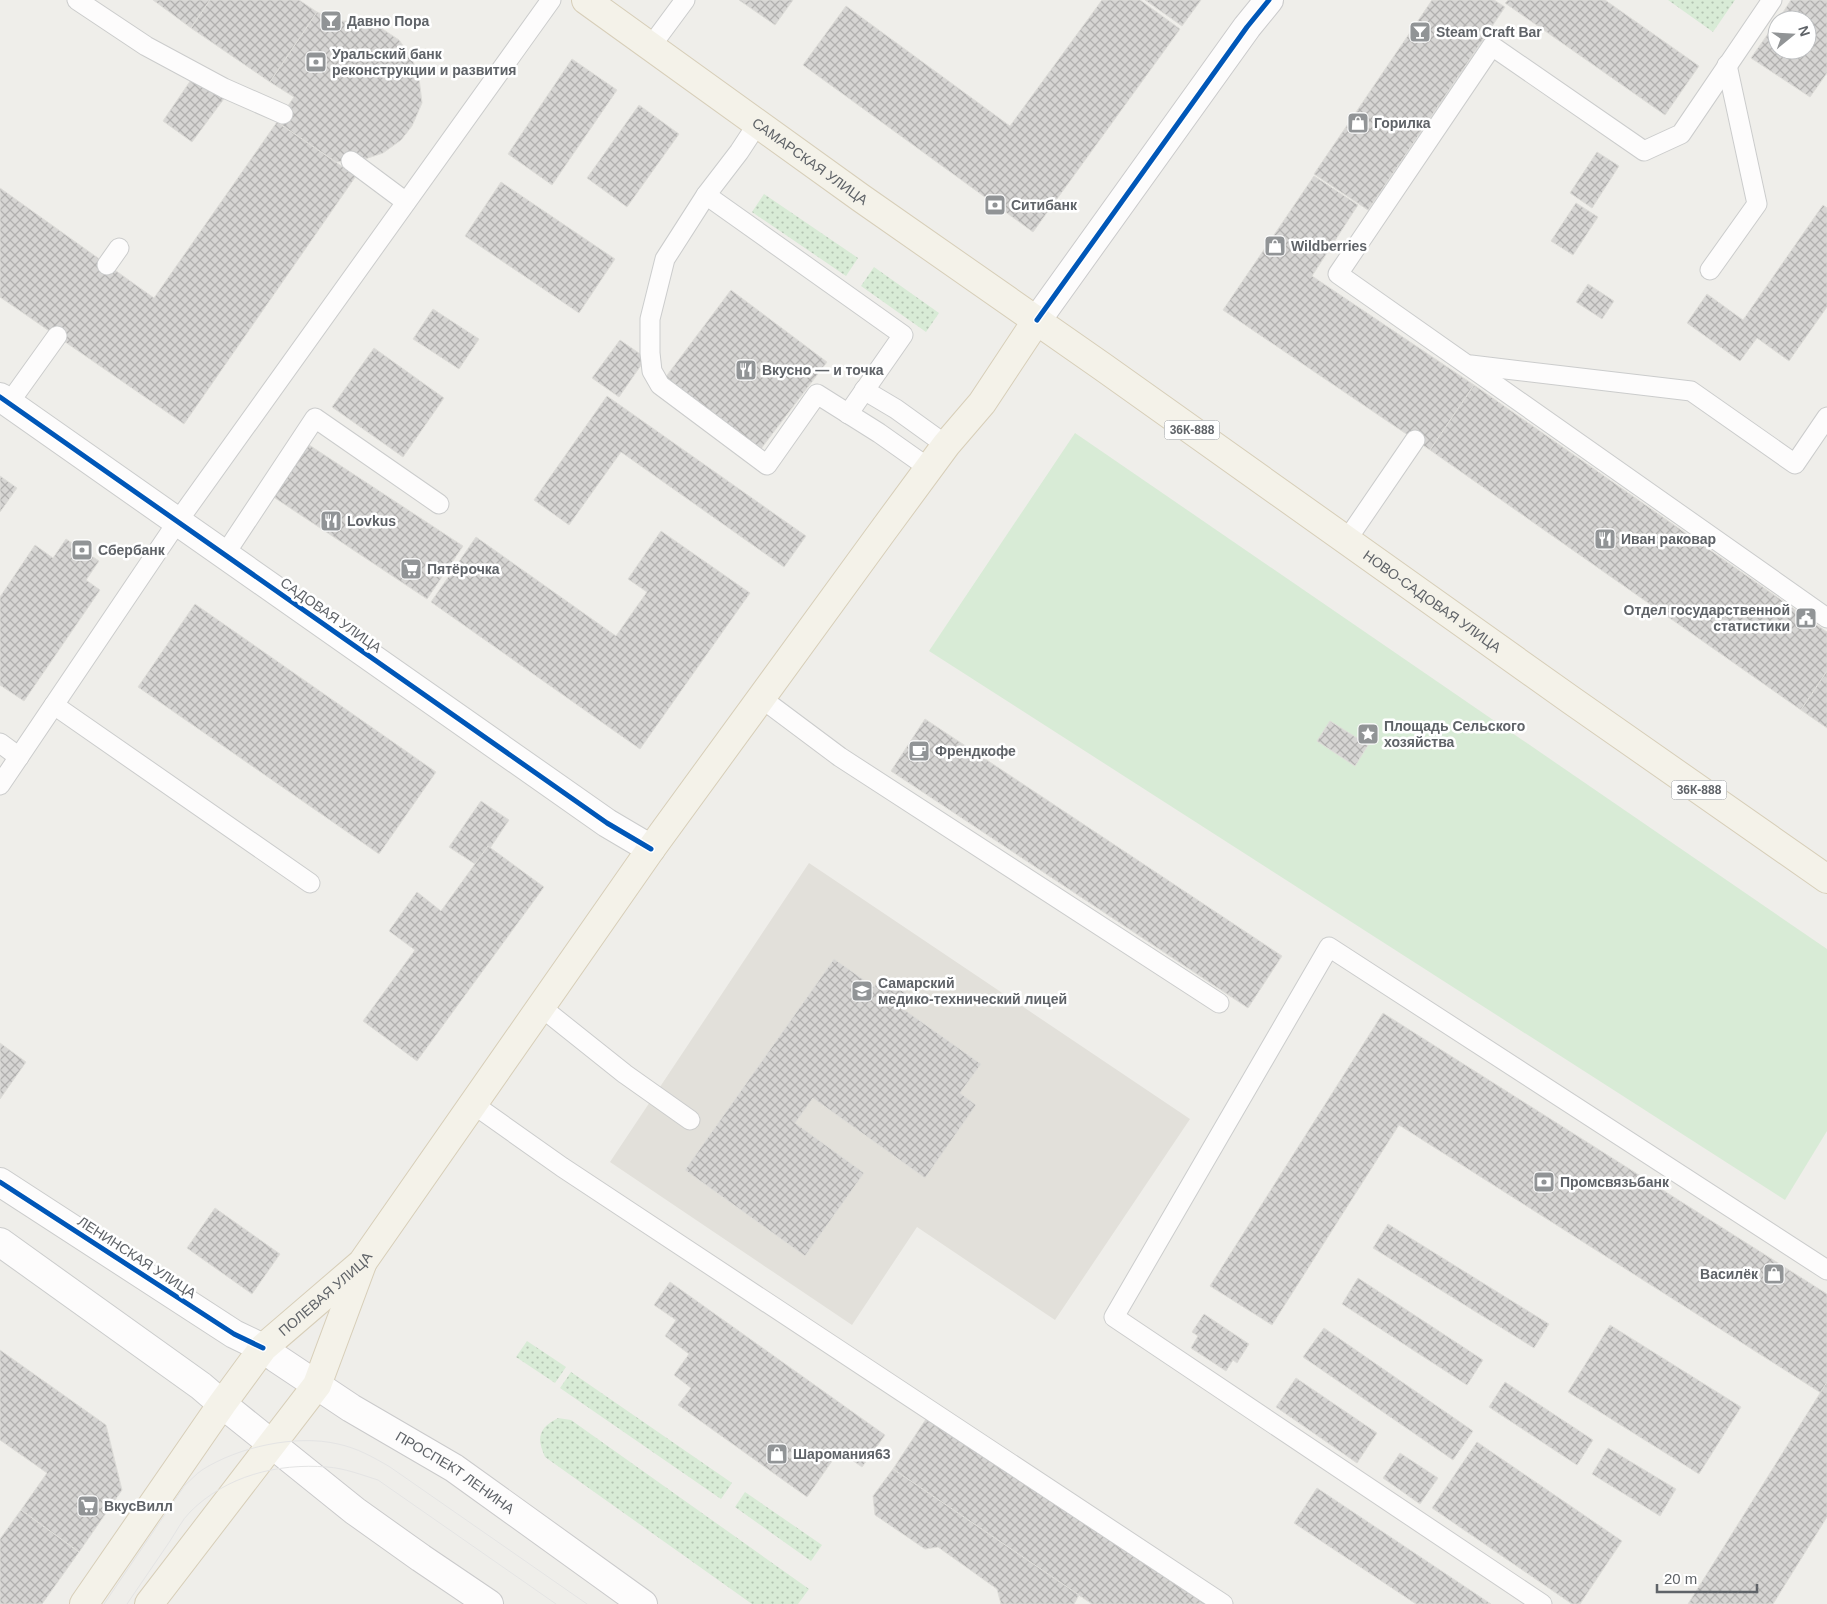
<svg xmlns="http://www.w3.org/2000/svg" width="1827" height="1604" font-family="Helvetica,sans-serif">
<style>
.education{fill:#e2e0da}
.grass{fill:url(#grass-dots)}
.green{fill:#d8ebd6}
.building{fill:url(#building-cross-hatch);stroke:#deddd9}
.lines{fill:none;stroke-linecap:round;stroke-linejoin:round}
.lane-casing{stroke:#cbcccc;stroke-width:21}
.street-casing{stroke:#cbcccc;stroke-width:30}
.secondary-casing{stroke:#cacacb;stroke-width:30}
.primary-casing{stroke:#d7ceb8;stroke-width:30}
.lane{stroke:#fdfcfc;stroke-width:19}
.street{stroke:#fdfcfc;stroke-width:28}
.secondary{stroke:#fdfcfc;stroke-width:28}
.primary{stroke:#f4f2e9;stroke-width:28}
.tram{stroke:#e4e4e4;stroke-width:1}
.cycleway-casing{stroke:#fff;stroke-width:8}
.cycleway{stroke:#0057b8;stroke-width:5}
.labels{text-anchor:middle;stroke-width:5;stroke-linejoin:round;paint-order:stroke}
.shield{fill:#fff;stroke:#8f9295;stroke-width:1}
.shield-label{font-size:12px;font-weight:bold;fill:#5f6368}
.poi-label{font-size:14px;font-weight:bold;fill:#5f6368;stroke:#fff;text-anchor:start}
.street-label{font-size:14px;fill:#5f6368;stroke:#fff}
</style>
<defs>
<pattern id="grass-dots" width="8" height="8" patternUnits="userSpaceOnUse" patternTransform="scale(1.25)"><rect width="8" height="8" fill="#d8ebd6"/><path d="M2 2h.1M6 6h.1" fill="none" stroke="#b2c2b1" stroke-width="1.8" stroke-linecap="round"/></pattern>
<pattern id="building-cross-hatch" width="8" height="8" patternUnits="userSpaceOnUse" patternTransform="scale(1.25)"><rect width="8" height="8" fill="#d6d5d3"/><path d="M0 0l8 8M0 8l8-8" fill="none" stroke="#b1b0af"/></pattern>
</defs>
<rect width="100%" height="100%" fill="#efeeea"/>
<path class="education" d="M809,863L1190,1119L1055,1320L917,1227L852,1325L610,1162Z"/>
<g class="grass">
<path d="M1668,0H1735L1713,32Z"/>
<path d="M764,194L858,258L846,276L752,212Z"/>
<path d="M874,267L939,313L926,332L861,286Z"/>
<path d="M527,1341L566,1367L555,1383L516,1357Z"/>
<path d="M571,1372L732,1483L721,1499L560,1388Z"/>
<path d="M558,1418L571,1420L809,1589L798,1604H752L545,1457C536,1437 539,1428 558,1418Z"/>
<path d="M745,1492L822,1545L811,1561L735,1507Z"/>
</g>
<path class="green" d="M1075,433L1827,949V1131L1785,1200L929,651Z"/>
<g class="building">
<path d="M153,0H210L191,28Z"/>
<path d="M210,0H299L317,12L270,82L191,28Z"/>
<path d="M739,0H793L775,25Z"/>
<path d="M1102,0H1140L1180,29L1033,232L803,65L846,6L1010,126Z"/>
<path d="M1145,0H1201L1182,26Z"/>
<path d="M1432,0H1494L1505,7L1368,210L1314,174Z"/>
<path d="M1508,0H1605L1699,66L1665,115L1505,3Z"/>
<path d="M1791,0H1827V73L1810,97L1751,58L1777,21V50H1807V20H1778Z"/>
<path d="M317,12L338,21H360L381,28L399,40L412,58L419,78L422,103L412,126L401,140L383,153L362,160L336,162L277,122L294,97L270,82Z"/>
<path d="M572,59L617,90L552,185L508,154Z"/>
<path d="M195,74L226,96L192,142L163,121Z"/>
<path d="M639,105L679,134L627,207L587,178Z"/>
<path d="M277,122L356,176L184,424L0,297V188L154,298Z"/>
<path d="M1597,152L1619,166L1592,208L1570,193Z"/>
<path d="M1314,176L1358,205L1312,276L1474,385L1430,450L1223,310Z"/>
<path d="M501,182L615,259L579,313L465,236Z"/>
<path d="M1576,203L1598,217L1573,255L1551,241Z"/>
<path d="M1823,205L1827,208V307L1789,361L1757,338L1740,361L1687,323L1707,294L1743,320Z"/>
<path d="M1588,284L1614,301L1602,319L1576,302Z"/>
<path d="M731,290L827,362L760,450L665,378Z"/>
<path d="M433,309L479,339L459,369L413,339Z"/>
<path d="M620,340L646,358L619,397L592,378Z"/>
<path d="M374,348L444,398L403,457L332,407Z"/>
<path d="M1474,385L1827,632V671L1801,710L1430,450Z"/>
<path d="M607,396L806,536L784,567L621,452L569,525L534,500Z"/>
<path d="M297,437L463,546L427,599L263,490Z"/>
<path d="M0,476L17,488L0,512Z"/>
<path d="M661,531L750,593L640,749L431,602L476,537L616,636L647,592L628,579Z"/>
<path d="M66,539L99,561L86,580L100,590L24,701L0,685V597L35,545L53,558Z"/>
<path d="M195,604L436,772L379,854L138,687Z"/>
<path d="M1827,671V728L1801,710Z"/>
<path d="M925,719L1282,956L1248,1008L891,771Z"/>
<path d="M1330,721L1368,745L1355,766L1317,741Z"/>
<path d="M481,801L509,820L478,866L449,847Z"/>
<path d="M488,846L544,887L417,1061L363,1021L415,950L389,931L417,892L441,911Z"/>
<path d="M834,959L874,987L881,977L907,994L899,1006L981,1064L960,1093L976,1105L925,1178L813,1098L795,1123L864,1173L805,1256L685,1170Z"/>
<path d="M1383,1013L1827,1294V1383L1821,1393L1399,1125L1272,1325L1210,1286Z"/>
<path d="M0,1043L26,1062L0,1099Z"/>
<path d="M215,1208L280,1254L252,1294L187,1248Z"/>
<path d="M1388,1224L1549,1324L1534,1348L1373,1248Z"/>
<path d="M1358,1278L1483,1360L1467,1385L1342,1304Z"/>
<path d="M670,1282L885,1435L862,1467L839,1451L807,1497L678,1405L691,1388L674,1375L689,1354L665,1336L676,1320L654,1305Z"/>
<path d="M1204,1314L1249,1344L1237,1363L1233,1360L1226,1371L1191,1348L1198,1336L1192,1332Z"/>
<path d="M1610,1325L1741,1407L1699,1474L1568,1392Z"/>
<path d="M1324,1328L1473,1431L1453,1460L1303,1357Z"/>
<path d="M0,1350L106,1425L122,1490L79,1552L21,1510L47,1473L0,1440Z"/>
<path d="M1296,1378L1377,1433L1357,1463L1276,1407Z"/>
<path d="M1505,1382L1593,1440L1577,1465L1489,1407Z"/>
<path d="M1827,1382V1517L1773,1604H1688Z"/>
<path d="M930,1413L1215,1604H1092L893,1469Z"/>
<path d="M1477,1442L1622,1541L1580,1604H1572L1432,1508Z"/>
<path d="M1608,1448L1676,1489L1660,1516L1592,1474Z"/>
<path d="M1400,1453L1438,1478L1420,1504L1383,1478Z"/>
<path d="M893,1469L1079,1595L1074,1604H1001L997,1589L938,1547L925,1549L875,1515L873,1496Z"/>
<path d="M1317,1488L1491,1604H1416L1294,1523Z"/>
<path d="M21,1510L79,1552L42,1604H0V1539Z"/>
</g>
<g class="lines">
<g class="lane-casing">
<g id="lane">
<path d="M77,0L146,46L224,88L283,114"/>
<path d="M1772,0L1681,134L1644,151L1492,46L1338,274L1827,618"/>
<path d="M651,46L685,0"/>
<path d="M758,123L739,152L706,195L665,259L650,319V353L652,371L660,385L767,465L817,394L879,433L930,469"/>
<path d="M351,161L406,202"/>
<path d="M706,195L903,335L848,414"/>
<path d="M107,265L119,248"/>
<path d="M1710,270L1757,204L1727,65"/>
<path d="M1471,365L1691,391L1795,464L1827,417"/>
<path d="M864,390L896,409L946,445"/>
<path d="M9,403L57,336"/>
<path d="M1346,541L1415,440"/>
<path d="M225,554L315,418L439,504"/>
<path d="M761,698L840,757L1219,1003"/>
<path d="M54,705L310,883"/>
<path d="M0,743L19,757"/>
<path d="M0,785L178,521L551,0"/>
<path d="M541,1007L625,1074L690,1120"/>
<path d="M473,1104L562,1167L1223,1604"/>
<path d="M1542,1604L1114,1317L1329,947L1827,1270"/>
</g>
</g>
<g class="street-casing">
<g id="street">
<path d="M0,397L607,823L651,849"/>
<path d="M0,1182L234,1334L263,1348"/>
<path d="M0,1242L201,1386L222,1404"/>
</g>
</g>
<g class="secondary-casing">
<g id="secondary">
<path d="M1037,320L1247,27L1269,0"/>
<path id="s1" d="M263,1348L276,1358L351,1408L454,1468L643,1604"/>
<path d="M222,1404L355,1511L421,1558L489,1604"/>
</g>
</g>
<g class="primary-casing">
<g id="primary">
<path id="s2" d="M586,0L861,198L1103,367L1571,700L1827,879"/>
<path id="s3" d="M84,1604L222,1404L263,1348L362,1263L651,849L882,532L946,445L982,403L1037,320"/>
<path d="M149,1604L317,1385L362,1264"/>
</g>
</g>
<use href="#lane" class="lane"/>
<use href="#street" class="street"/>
<use href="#secondary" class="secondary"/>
<use href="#primary" class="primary"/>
<g class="tram">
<path d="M104,1604L185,1485C191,1480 196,1474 202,1470C238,1447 296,1434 338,1444C357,1448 373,1457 390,1467L587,1604"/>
<path d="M127,1604C141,1583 156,1562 170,1541C176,1532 182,1520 190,1512C226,1476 277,1463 327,1467C344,1468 362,1475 378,1480L556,1604"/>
</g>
<g class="cycleway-casing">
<g id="cycleway">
<path d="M1037,320L1247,27L1269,0"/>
<path d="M0,397L607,823L651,849"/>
<path d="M0,1182L234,1334L263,1348"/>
</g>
</g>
<use href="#cycleway" class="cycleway"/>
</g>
<defs>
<g id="bar-square" transform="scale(1.125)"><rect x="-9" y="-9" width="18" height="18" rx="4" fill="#919496" stroke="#fff"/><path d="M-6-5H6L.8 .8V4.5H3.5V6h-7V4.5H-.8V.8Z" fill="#fff"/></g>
<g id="bank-square" transform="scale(1.125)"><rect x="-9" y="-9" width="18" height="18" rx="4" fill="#919496" stroke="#fff"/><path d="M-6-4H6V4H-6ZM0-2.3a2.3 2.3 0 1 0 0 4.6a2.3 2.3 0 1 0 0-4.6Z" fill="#fff"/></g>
<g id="shop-square" transform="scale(1.125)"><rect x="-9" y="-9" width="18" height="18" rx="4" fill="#919496" stroke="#fff"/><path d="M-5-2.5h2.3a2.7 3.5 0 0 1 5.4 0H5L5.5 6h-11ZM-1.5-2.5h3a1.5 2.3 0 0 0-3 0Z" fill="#fff"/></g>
<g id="restaurant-square" transform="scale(1.125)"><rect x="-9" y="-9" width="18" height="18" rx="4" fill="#919496" stroke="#fff"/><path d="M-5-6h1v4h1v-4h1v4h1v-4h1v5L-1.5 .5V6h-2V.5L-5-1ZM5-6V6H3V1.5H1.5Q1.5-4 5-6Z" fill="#fff"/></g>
<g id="supermarket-square" transform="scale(1.125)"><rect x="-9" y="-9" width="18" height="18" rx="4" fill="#919496" stroke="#fff"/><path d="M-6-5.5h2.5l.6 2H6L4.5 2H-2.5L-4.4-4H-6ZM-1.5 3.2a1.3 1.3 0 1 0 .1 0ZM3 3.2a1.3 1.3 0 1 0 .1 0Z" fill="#fff"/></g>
<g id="civic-square" transform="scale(1.125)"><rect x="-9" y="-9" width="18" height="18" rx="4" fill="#919496" stroke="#fff"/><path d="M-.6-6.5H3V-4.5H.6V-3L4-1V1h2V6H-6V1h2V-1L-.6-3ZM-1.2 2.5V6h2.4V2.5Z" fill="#fff"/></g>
<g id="sight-square" transform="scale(1.125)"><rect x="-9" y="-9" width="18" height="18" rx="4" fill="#919496" stroke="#fff"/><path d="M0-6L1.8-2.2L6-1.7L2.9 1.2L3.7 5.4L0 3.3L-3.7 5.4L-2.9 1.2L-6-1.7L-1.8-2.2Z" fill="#fff"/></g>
<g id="cafe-square" transform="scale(1.125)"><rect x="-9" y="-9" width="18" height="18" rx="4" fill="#919496" stroke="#fff"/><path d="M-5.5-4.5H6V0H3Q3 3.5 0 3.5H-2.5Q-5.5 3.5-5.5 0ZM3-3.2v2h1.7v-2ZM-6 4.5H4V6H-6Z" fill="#fff"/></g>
<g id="school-square" transform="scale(1.125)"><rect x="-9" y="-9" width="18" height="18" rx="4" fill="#919496" stroke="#fff"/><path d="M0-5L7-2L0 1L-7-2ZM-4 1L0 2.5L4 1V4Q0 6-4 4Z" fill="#fff"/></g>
</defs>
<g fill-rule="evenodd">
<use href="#bar-square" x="331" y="21"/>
<use href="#bar-square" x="1420" y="32"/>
<use href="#bank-square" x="316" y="62"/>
<use href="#shop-square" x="1358" y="123"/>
<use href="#bank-square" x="995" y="205"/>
<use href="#shop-square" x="1275" y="246"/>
<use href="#restaurant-square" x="746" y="370"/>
<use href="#restaurant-square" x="331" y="521"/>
<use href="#restaurant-square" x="1605" y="539"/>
<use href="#bank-square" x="82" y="550"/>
<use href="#supermarket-square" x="411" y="569"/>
<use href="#civic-square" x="1806" y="618"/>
<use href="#sight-square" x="1368" y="734"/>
<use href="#cafe-square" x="919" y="751"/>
<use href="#school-square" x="862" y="991"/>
<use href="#bank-square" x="1544" y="1182"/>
<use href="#shop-square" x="1774" y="1274"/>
<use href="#shop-square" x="777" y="1454"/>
<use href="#supermarket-square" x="88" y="1506"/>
</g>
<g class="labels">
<g class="shield">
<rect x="1164.5" y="420.5" width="55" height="19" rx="4"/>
<rect x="1671.5" y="780.5" width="55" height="19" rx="4"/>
</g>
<g class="shield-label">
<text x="1192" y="434">36К-888</text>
<text x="1699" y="794">36К-888</text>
</g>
<g class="poi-label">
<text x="347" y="26">Давно Пора</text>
<text x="1436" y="37">Steam Craft Bar</text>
<text x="332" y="59">Уральский банк<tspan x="332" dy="16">реконструкции и развития</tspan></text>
<text x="1374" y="128">Горилка</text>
<text x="1011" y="210">Ситибанк</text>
<text x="1291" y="251">Wildberries</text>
<text x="762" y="375">Вкусно — и точка</text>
<text x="347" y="526">Lovkus</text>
<text x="1621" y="544">Иван раковар</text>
<text x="98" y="555">Сбербанк</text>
<text x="427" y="574">Пятёрочка</text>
<text x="1790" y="615" text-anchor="end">Отдел государственной<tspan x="1790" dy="16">статистики</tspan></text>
<text x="1384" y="731">Площадь Сельского<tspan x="1384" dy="16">хозяйства</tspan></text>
<text x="935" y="756">Френдкофе</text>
<text x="878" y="988">Самарский<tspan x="878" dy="16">медико-технический лицей</tspan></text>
<text x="1560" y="1187">Промсвязьбанк</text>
<text x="1758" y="1279" text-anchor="end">Василёк</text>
<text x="793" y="1459">Шаромания63</text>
<text x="104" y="1511">ВкусВилл</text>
</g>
<g class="street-label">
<text dy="5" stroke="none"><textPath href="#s2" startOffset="276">САМАРСКАЯ УЛИЦА</textPath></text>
<text dy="5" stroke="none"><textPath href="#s2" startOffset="1038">НОВО-САДОВАЯ УЛИЦА</textPath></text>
<text transform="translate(331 615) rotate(35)" y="5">САДОВАЯ УЛИЦА</text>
<text transform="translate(137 1257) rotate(33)" y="5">ЛЕНИНСКАЯ УЛИЦА</text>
<text dy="5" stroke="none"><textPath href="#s3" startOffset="395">ПОЛЕВАЯ УЛИЦА</textPath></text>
<text dy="5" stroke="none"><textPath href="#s1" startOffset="229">ПРОСПЕКТ ЛЕНИНА</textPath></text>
</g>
</g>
<g transform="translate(1792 35) rotate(72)"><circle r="24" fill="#ffffff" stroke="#bfc1c3"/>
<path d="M0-4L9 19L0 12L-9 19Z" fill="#919496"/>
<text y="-8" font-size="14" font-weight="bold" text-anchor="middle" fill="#5f6368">N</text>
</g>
<path d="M1657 1584v8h100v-8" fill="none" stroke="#5f6368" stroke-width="2.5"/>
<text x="1664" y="1584" font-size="15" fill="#5f6368" stroke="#ffffff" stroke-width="4" paint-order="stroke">20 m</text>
</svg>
